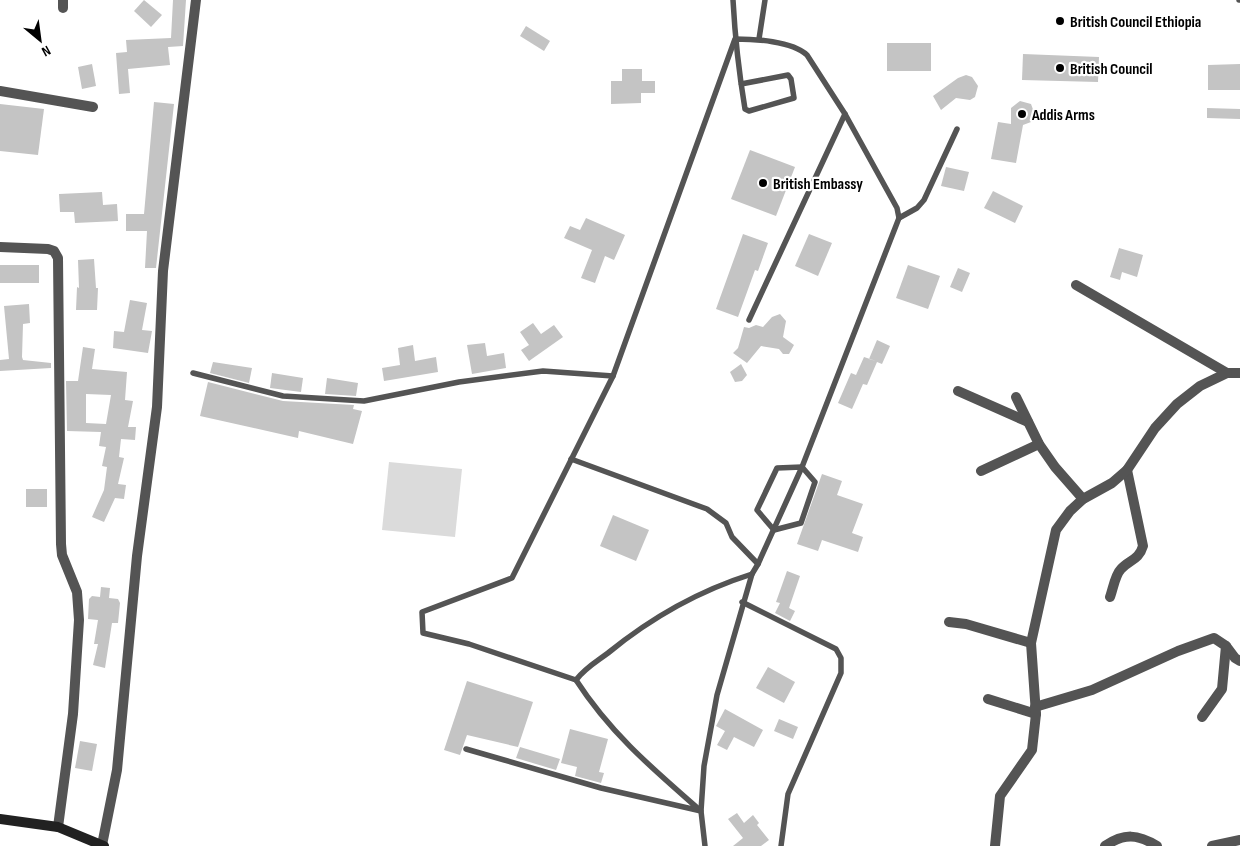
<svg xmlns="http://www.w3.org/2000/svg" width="1240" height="846" font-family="'Sofia Sans Condensed',sans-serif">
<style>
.green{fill:#dbdbdb}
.building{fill:#c4c4c4;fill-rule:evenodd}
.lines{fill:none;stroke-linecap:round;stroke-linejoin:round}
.lane{stroke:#545454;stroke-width:5.5}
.street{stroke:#545454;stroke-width:10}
.secondary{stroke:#212121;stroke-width:10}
.poi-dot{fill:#000;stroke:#fff;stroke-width:2}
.labels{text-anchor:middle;stroke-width:4.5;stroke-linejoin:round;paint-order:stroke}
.poi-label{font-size:16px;font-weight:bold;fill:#000;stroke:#fff;text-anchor:start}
</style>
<rect width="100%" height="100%" fill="#fff"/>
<path class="green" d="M389,462L462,469L455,537L382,530Z"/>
<g class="building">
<path d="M144,0L162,15L151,27L134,11Z"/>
<path d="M173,0H186L183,46L168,47L170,65L128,69L130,93L119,94L116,53L127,52L126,40L171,38Z"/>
<path d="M526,26L550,41L544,51L520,36Z"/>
<rect x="887" y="43" width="44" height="28"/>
<path d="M1023,54L1099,57L1098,82L1022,80Z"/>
<path d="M92,64L96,86L82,89L78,67Z"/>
<path d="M1240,64V90H1208V65Z"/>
<path d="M622,69H642V81H655V93H641V103L611,104V81H622Z"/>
<path d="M966,75L972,77L978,86L975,97L970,100L956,98L941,110L933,96L958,78Z"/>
<path d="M1020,101L1031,104L1035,115L1031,122L1023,125L1016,163L991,159L998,122L1011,124V108Z"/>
<path d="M154,102L174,104L156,268H145L147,231H126V214H144Z"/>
<path d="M0,104L44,109L38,155L0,151Z"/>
<path d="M1207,108L1240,109V119L1207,118Z"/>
<path d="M750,150L795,167L776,216L731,199Z"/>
<path d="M946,167L969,172L964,191L941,186Z"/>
<path d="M993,191L1023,206L1015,223L984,208Z"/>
<path d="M102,192L103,205L117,204L118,221L75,223L74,212H60L59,194Z"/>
<path d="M586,218L625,235L614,260L605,256L595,283L581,278L592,250L564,238L570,226L580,230Z"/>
<path d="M743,234L768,243L758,271L755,270L738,317L716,309Z"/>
<path d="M809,234L832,243L818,276L795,266Z"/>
<path d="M1119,248L1143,255L1137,277L1122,272L1120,280L1110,277Z"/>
<path d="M94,259L96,288H98L97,310H76L77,287L79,288L78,260Z"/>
<rect x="0" y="265" width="39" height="18"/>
<path d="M908,265L940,276L928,309L896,298Z"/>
<path d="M958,268L970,273L962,292L950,287Z"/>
<path d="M130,300L147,303L142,330L152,331L148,353L113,348L114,331L124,332Z"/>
<path d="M29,304L30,323L23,324L22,357L23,360L51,363V368L0,371V360L9,359L4,306Z"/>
<path d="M780,314L786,321L783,337L794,345L789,354H783L779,349L761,346L747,363L733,353L738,348L744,327L749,328L756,325L763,327L772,317Z"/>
<path d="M533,323L541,334L554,325L563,337L529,361L521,350L529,345L520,332Z"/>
<path d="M877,340L890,346L882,364L877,362L867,385L863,384L852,409L838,403L851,373L856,375L864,357L876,361L869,359Z"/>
<path d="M485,343L487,356L504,353L506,368L472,374L467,345Z"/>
<path d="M413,345L415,361L436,357L438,372L384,381L382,368L400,365L398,348Z"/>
<path d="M83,347L95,349L92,369L127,372L125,400L133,401L128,427H136L135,440L121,439L119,457L124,458L118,484L126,485L124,499L115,498L104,522L92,517L104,490L107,467L102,466L106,447L99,446L101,432L67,431L66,381H78ZM86,394L111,395L106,424L86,423Z"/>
<path d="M213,362L252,368L249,383L210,373Z"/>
<path d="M741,364L747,375L742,381L735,382L730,372Z"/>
<path d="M272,373L303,378L301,392L270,388Z"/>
<path d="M327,378L358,383L356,396L325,394Z"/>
<path d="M208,382L283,401L354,405L353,409L362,411L353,444L299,431L298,438L200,416Z"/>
<path d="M822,474L842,481L837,495L863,504L852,533L863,537L858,552L822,540L818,551L797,544Z"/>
<rect x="26" y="489" width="21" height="18"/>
<path d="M613,515L649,530L636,561L600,546Z"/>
<path d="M787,571L800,576L789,608L795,611L790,621L775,613L780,603L776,602Z"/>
<path d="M101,587L110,588L109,598L118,599L120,603L118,623H112L105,668L93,665L98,644H94L98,620L88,619L89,599L92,596L100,597Z"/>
<path d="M768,667L795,682L784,703L756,688Z"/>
<path d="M467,681L533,702L518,747L467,735L460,755L444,750Z"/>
<path d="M725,709L763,730L754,747L734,737L727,750L717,745L725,731L716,726Z"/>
<path d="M779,719L798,727L793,739L774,731Z"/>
<path d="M570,729L608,739L599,772L604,773L601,783L575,776L577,767L561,763Z"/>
<path d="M80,741L97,744L92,771L75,768Z"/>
<path d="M520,747L560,759L556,770L516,758Z"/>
<path d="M737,813L744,823L753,815L759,823L757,825L769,840L761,846H733L743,838L728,819Z"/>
</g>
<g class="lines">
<g class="lane">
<path d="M733,0C735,37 739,73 745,109L749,111L794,98L791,79L788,75L741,84"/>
<path d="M1239,0H1240"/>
<path d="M735,39C754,39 792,41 807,55L845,114L897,208L899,218L802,467L758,564L752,574C698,591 652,617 608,653C596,662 585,668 576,680L469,644L423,633L422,612L512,578L613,376Z"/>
<path d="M759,39L765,0"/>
<path d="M899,218L917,208L924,200L957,129"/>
<path d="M749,320L845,114"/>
<path d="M193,373L283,396L364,401L459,382L543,371L613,376"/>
<path d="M571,459L707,509L726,523L732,537L758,564"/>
<path d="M802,467L815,482L801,523L774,530L757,510L777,468Z"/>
<path d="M742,602L836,649L841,658V673L788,794L781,846"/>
<path d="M466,749L601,788L701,811C653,769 611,734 576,680"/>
<path d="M705,846L701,811L704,766L717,695L752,574"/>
</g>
<g class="street">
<path d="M63,8V0"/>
<path d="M0,91L93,107"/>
<path d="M0,247L48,249L54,251L58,258L61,544L62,555L77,592L79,620L73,714L58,827"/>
<path d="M1076,285L1227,373H1240"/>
<path d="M958,391L1028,422"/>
<path d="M1016,397L1039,444L1055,467L1083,499"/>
<path d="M981,471L1039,444"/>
<path d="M1110,597C1113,589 1115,575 1121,569C1129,560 1139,560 1143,546L1127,470"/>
<path d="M949,622L966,624L1031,643"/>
<path d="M1226,646L1235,658L1240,661"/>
<path d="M988,699L1036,714"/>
<path d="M1035,707L1092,690L1178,651L1214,638L1226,646L1222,689L1202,717"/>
<path d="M102,845L117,770L137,556L157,407L163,271L196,0"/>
<path d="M995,846L1000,796L1032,750L1036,714L1031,643L1056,530L1070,511L1083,499L1112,483L1127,470L1155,428L1177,404L1200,386L1227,373"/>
<path d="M1105,846C1124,833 1138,834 1157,846"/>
<path d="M1212,846L1240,840"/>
</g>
<path class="secondary" d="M0,819L58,827L104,846"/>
</g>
<g class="poi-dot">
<circle cx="1060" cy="21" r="5"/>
<circle cx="1060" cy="68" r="5"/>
<circle cx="1022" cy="114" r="5"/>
<circle cx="763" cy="183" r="5"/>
</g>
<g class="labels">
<g class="poi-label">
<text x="1070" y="27">British Council Ethiopia</text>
<text x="1070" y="74">British Council</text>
<text x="1032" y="120">Addis Arms</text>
<text x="773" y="189">British Embassy</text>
</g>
</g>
<g transform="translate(40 40) rotate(151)" stroke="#ffffff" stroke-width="4" paint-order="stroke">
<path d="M0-4L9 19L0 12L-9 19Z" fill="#000000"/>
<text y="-8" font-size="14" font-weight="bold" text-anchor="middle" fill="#000000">N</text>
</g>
</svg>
